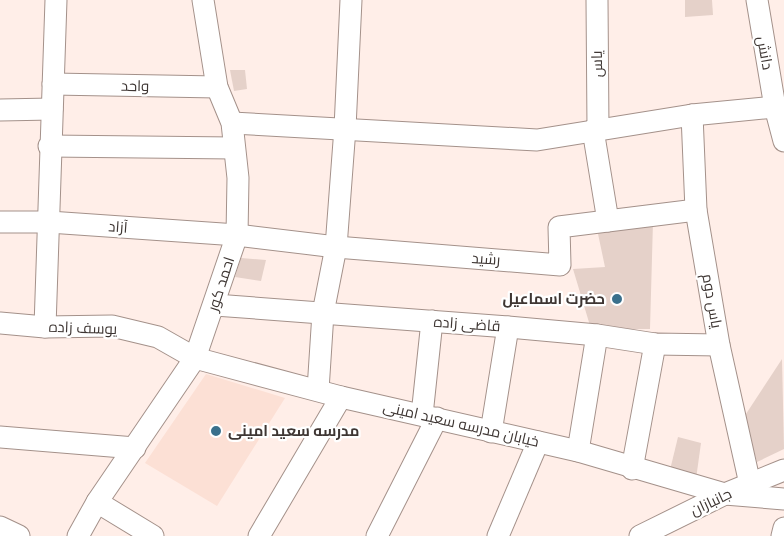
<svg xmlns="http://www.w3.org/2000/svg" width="784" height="536" font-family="Figtree,Cairo,sans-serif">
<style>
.built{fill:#fce0d5}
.building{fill:#e5d1c9}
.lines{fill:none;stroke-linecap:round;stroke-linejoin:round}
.minor-casing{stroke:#a4918a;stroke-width:23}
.minor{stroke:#fff;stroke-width:21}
.poi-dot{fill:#3a708c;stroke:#fff;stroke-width:2}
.labels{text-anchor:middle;stroke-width:4.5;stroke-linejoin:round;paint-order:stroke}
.street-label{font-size:15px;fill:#3e3633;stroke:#fff}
.poi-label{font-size:15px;font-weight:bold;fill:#3e3633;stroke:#fff;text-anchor:end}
</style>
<rect width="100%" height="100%" fill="#ffeee8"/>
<path class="built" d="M206,374L285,398L217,506L145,463Z"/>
<g class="building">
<path d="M685,0H712L713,15L685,17Z"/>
<path d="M230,70H245L247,89L234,91Z"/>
<path d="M653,222L650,329H591L573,269L605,267L597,229Z"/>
<path d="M241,258L266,260L261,281L235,277Z"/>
<path d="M782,359L784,449L757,462L744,417Z"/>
<path d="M678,437L701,443L696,479L670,470Z"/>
</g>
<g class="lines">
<g class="minor-casing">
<g id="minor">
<path d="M597,0L598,129"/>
<path d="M757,0L775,107L784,141"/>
<path d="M53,84L217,87"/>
<path d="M0,110L52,109"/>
<path d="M692,115L696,210L719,345L750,484"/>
<path d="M232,123L537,140L692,115L775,107"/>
<path d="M593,130L608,221"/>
<path d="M49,146L234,148"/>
<path d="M0,222H49L237,235L336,247L560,265L559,227L696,210"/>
<path d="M215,305L508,327L597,335L655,344L719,345"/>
<path d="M0,323L45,327L112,326L158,337L195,358L341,397L578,451L725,494L784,499"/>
<path d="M45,327L56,0"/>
<path d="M318,390L323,313L336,247L345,128L351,0"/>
<path d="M422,415L432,321"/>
<path d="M491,432L508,327"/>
<path d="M0,437L135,448"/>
<path d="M578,451L597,335"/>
<path d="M632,469L655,344"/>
<path d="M97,502L153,536"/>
<path d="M0,527L19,536"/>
<path d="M78,536L97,502L195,358L237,235L238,178L232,123L217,87L203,0"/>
<path d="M259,536L341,397"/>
<path d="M377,536L437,418"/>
<path d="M498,536L538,442"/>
<path d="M640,536L725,494L784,470"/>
<path d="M782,536L784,528"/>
</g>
</g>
<use href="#minor" class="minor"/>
</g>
<g class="poi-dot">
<circle cx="617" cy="299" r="6"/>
<circle cx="216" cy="431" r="6"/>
</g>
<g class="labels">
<g class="street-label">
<text transform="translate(765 53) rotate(80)" y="5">دانش</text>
<text transform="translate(597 64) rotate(-91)" y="5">یاس</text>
<text transform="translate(135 86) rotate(1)" y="5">واحد</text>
<text transform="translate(118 227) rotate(4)" y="5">آزاد</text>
<text transform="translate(486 259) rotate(4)" y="5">رشید</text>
<text transform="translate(221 284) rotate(-72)" y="5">احمد کور</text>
<text transform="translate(712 301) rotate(80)" y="5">یاس دوم</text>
<text transform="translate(467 324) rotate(4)" y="5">قاضی زاده</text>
<text transform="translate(83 328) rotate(2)" y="5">یوسف زاده</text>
<text transform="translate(461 424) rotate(13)" y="5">خیابان مدرسه سعید امینی</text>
<text transform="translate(711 502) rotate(-25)" y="5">جانبازان</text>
</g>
<g class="poi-label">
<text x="605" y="304">حضرت اسماعیل</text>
<text x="228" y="436" text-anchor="start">مدرسه سعید امینی</text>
</g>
</g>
</svg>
